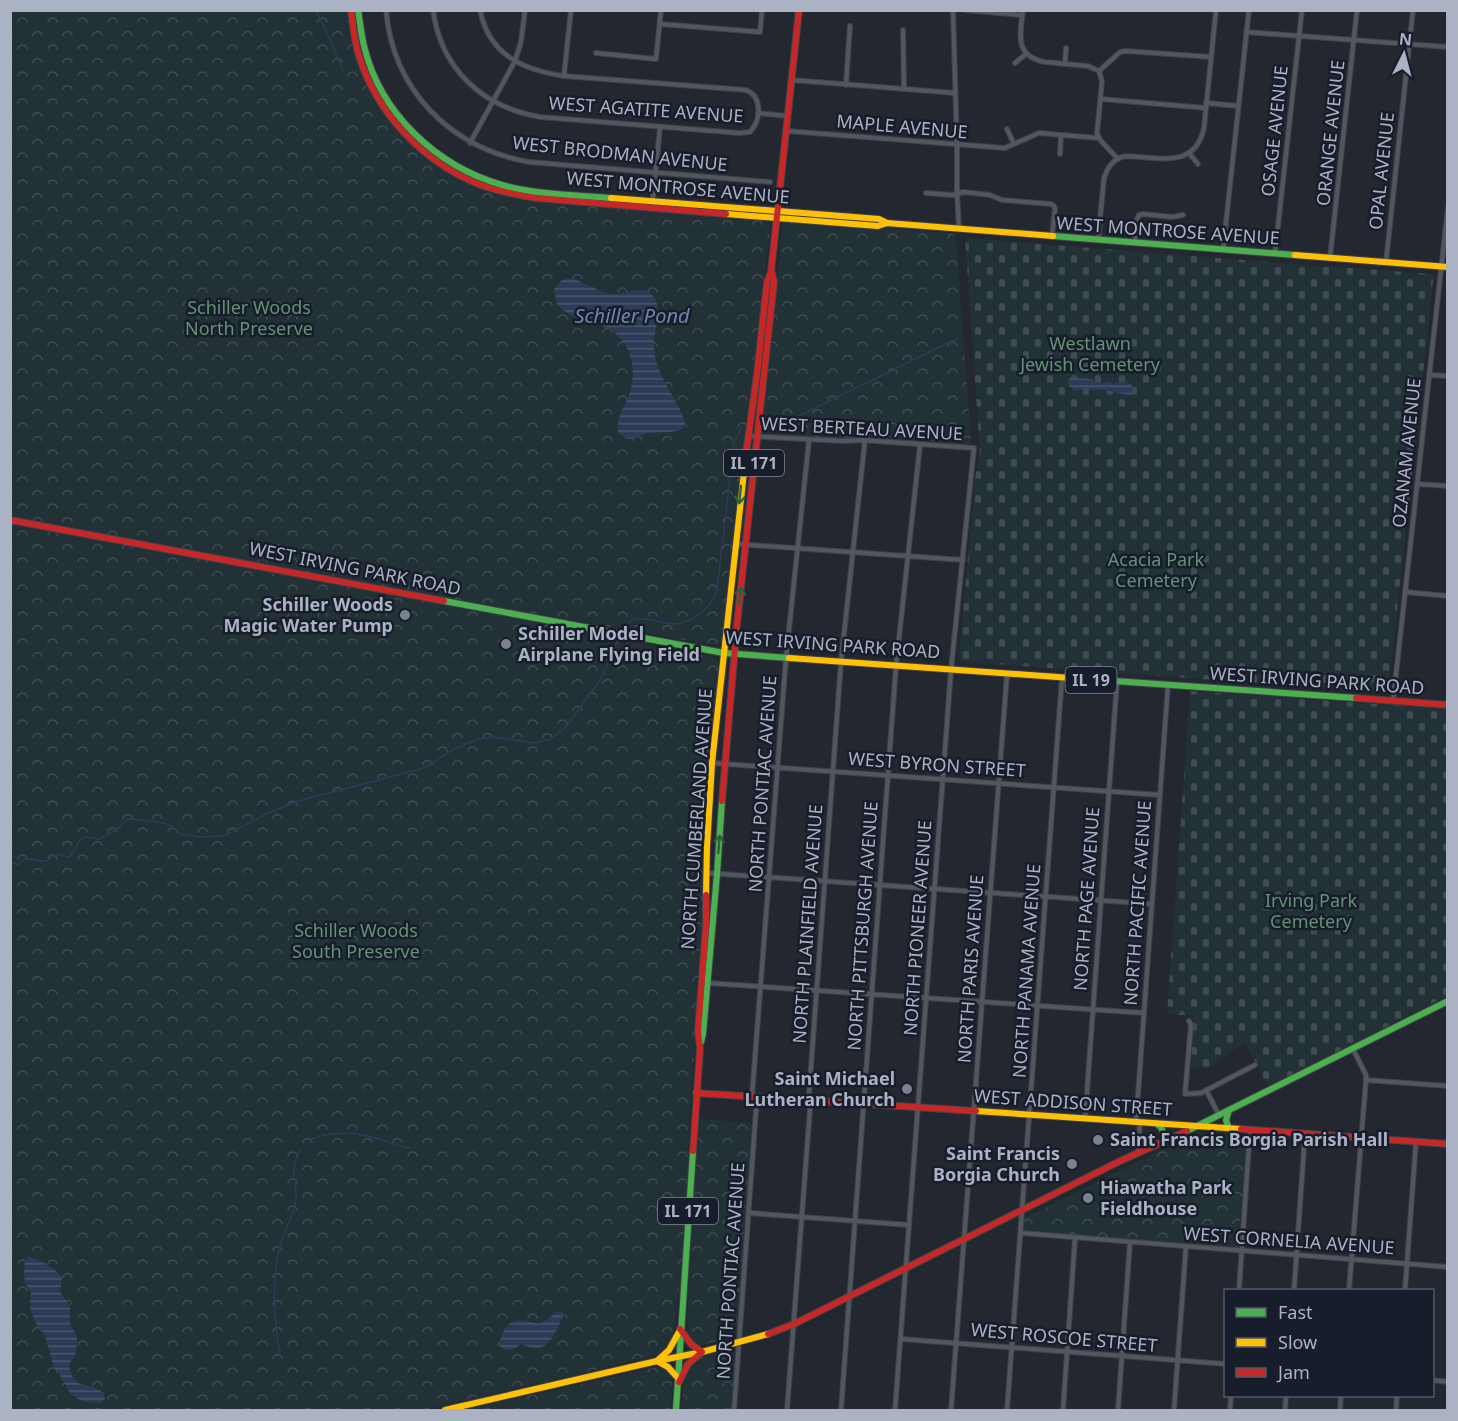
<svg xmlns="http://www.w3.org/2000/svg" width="1458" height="1421" font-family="'Noto Sans',sans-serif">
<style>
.grass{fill:#213136}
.cemetery{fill:url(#cemetery-stones)}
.park{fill:url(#park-crowns)}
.water{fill:url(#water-rules)}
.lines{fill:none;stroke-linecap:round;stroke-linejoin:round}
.stream{stroke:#2e3b57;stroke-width:1.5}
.street-casing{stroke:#3f4249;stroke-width:6}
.fast-casing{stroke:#3f4249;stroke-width:8}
.slow-casing{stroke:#3f4249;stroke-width:8}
.jam-casing{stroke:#3f4249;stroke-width:8}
.street{stroke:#52565e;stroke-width:4}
.fast{stroke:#4caf50;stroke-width:6}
.slow{stroke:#ffc107;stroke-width:6}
.jam{stroke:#c62828;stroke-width:6}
.oneway{stroke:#2f5f3b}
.poi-dot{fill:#7b8190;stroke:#171d2a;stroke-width:2}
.labels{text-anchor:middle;stroke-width:5;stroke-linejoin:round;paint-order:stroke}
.shield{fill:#171d2a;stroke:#7f8595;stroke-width:1.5}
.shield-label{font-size:16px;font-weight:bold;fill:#abb2c3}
.street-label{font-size:18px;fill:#abb2c3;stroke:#171d2a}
.park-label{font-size:18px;fill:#639372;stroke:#171d2a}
.poi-label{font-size:18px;font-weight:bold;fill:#abb2c3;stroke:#171d2a;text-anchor:end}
.water-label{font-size:20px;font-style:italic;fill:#7286ad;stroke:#171d2a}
</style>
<defs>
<pattern id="cemetery-stones" width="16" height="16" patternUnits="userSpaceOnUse" patternTransform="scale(1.5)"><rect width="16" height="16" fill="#213136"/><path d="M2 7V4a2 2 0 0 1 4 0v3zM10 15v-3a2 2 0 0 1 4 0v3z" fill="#3f4c51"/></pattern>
<pattern id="park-crowns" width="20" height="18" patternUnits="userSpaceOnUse" patternTransform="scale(1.5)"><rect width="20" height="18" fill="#213136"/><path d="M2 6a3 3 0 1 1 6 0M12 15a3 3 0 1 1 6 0" fill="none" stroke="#3f4c51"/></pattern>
<pattern id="water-rules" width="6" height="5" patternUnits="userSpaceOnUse" patternTransform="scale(1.5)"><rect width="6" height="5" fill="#2e3b57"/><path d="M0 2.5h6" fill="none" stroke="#4a556e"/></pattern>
</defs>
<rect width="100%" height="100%" fill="#232730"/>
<path class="grass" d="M751,442H753L743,534L741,535C737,509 746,471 749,444Z"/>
<g class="cemetery">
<path d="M965,238L1281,263L1434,274L1388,694L1370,693V691L965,662L960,660L959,656L975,478L980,452Z"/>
<path d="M1190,691L1447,709V996L1268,1087L1245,1042L1206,1069L1191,1067L1193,1016L1167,1014Z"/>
</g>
<g class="park">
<path d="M10,11H348C351,29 354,47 360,65C378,120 423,165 477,187C495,194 512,197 531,200L767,220L769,223L770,229L756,362L743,452L723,632L722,639L720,643L713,645L514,610L11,517Z"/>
<path d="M790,221L950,233L955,235L956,239L971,441L970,446L861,438L842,439L761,433L782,227L784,223Z"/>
<path d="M10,524L537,622L713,657L717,659L720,665L706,805L704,928L690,1110L688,1174L681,1273L673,1336L669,1346L662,1353L575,1375L423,1410H11Z"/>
<path d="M699,1119L753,1123L738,1331L732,1338L701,1345L695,1344L688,1335L687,1332L689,1274Z"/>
<path d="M1199,1132L1245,1135L1247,1137L1238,1247L1025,1231L1023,1230L1024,1218Z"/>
<path d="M728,1350L733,1351L735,1355L737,1356L733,1410H682C683,1393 682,1366 700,1357C708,1353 719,1352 728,1350Z"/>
<path d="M657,1367L667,1368L672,1375V1380L671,1410H464Z"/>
</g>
<g class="water">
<path d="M571,278C585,282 599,294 614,294C626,294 640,285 650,293C666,306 653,329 654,346C655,377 677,396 685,422L683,429C670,434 657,431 644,434C639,436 635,439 630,439C625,439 621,436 618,432C615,417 628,403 631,388C637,366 629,339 607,328C598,323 586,322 576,318C569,315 563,310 557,305L554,289L562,280Z"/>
<path d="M1073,377C1078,379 1083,378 1089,379C1098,380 1098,386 1109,381L1113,384L1123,381L1132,385L1133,391L1131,395C1119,394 1108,390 1096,389L1093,391L1087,388L1075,391L1068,385V380Z"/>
<path d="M28,1257C40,1259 55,1268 62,1278L60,1292L70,1305V1324L77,1337L76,1353L69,1364C73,1392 86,1380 104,1393L105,1399L100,1403L85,1402L71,1395L60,1375L54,1367L45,1336L35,1322L30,1307L31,1292L25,1283L24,1274L25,1262Z"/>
<path d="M557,1312H561L563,1317C552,1337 548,1357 521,1344L514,1349L507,1350L499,1346C502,1330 508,1318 527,1321C531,1322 536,1324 541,1323C547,1321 552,1315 557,1312Z"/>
</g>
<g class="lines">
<g class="stream">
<path d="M315,10L322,22L343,70"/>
<path d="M766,423H783L801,415L958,338"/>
<path d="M625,628C628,624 630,620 635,619C647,617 661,623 673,624C690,624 711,609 716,592C718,586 718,580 719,573L734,442L742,427"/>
<path d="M10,862L18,865C27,853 35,863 46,861C53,859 47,859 54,855C58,853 64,856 69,857L73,852L81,839L86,837L100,839L120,827L126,820L130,819L165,823L173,827L180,834L198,837L224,836L264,815L298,801L421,769L429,765L454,749L478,739L495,737L535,743L551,739L566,727L601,679L618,640"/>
<path d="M309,1140C329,1132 352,1131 372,1137C385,1140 396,1146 409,1148"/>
<path d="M280,1354C274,1323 271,1273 281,1243C286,1228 294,1215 296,1199C297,1189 295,1186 294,1176C293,1168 296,1156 300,1150"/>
</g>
<g class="street-casing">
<g id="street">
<path d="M386,10C393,91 451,148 529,162L770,182"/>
<path d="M433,10C441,69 482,107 540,117L739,133L750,132C761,120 763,97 746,90L564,76C523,70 489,55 480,10"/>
<path d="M953,10L957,145V193L959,229"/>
<path d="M965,10L1022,15"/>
<path d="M1023,10C1020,35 1014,56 1045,62L1088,66L1099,71"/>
<path d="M660,24L760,32L762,10"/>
<path d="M903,30L904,89"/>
<path d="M1246,32L1448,47"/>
<path d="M596,53L656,59L661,10"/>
<path d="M1015,63L1026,54"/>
<path d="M1065,64L1066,48"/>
<path d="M1099,71L1120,52L1126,51L1211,57"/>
<path d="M1099,71L1102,81L1097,134L1101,141L1118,159"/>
<path d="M564,75L571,10"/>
<path d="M792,80L955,93"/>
<path d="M846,85L850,26"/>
<path d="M1101,99L1206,108"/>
<path d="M1206,103L1238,106"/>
<path d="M758,113L788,116"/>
<path d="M1007,129L1014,144"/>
<path d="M787,131L1005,148L1039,133L1098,138"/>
<path d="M470,143L515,61L521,42L525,10"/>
<path d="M1189,153L1198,164"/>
<path d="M1060,154L1061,135"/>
<path d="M926,193L952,195L964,192L990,195L1002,200L1051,204L1054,206L1055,209L1052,236"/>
<path d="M652,208L660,127"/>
<path d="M1098,240L1104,178C1107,169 1112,160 1122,157C1127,155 1134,157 1140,157C1169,159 1196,164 1204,128L1216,10"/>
<path d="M1135,243L1137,219L1139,215L1143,214L1172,217L1183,215"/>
<path d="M1223,250L1249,10"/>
<path d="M1275,253L1302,10"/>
<path d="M1330,258L1357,10"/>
<path d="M1386,262L1413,10"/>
<path d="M1429,375L1448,376"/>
<path d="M749,436L843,441L862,440L974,448L951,670L895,1410"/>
<path d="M1417,484L1448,486"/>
<path d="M736,544L963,560"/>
<path d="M1405,592L1448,596"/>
<path d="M1393,701L1448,207"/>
<path d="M712,763L1160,795"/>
<path d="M708,873L1152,904"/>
<path d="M708,983L1144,1013"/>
<path d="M1189,1021L1191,1025L1185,1094L1201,1093L1255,1065"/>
<path d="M1366,1080L1448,1086"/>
<path d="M1206,1090L1219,1115"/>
<path d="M752,1096L786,658L809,440"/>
<path d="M1085,1119L1117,682"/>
<path d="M1136,1122L1168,685"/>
<path d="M1138,1152L1140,1122"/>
<path d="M749,1213L909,1225"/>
<path d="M1021,1233L1448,1267"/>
<path d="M1239,1290L1250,1130"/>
<path d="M1294,1290L1305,1134"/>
<path d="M1349,1290L1366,1080V1075L1353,1049"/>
<path d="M1405,1290L1416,1142"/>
<path d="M901,1339L1226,1364"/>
<path d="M1432,1380L1448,1382"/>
<path d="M734,1410L757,1097"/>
<path d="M787,1410L810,1109L809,1094L841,662L865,440"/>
<path d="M841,1410L896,666L920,445"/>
<path d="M951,1410L1007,674"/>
<path d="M1007,1410L1062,678"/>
<path d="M1063,1410L1075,1238"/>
<path d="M1118,1410L1130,1242"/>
<path d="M1174,1410L1186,1246"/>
<path d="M1230,1410L1231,1396"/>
<path d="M1285,1410L1286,1396"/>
<path d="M1340,1410L1341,1396"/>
<path d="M1396,1410L1397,1396"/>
</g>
</g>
<g class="fast-casing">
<g id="fast">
<path d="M358,10C360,22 361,34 364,46C380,113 436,166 502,185C538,195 575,195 611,198"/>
<path d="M1053,236L1295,255"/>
<path d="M444,601L724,653L789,658"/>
<path d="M1071,678L1356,698"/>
<path d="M701,1042L703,1034L717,874L722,801"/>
<path d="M1229,1110L1226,1120L1229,1129"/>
<path d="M1157,1124L1161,1127L1166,1140"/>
<path d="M1187,1131L1448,1001"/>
<path d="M676,1410L693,1151"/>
</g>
</g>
<g class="slow-casing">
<g id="slow">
<path d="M611,198L879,219L887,223"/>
<path d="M726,214L878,226L887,223L1053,236"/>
<path d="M1295,255L1448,267"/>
<path d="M789,658L1071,678"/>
<path d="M706,895L707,847L712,763L746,454"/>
<path d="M976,1111L1241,1129"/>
<path d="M677,1377L668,1367L657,1361L669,1350L679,1332"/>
<path d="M445,1410L657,1361L702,1352L768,1334"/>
</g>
</g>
<g class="jam-casing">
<g id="jam">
<path d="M351,10C353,25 354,41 359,56C377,113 422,161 478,184C497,191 516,195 536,198L726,214"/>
<path d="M746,454L757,374L767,282L771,272L799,10"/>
<path d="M10,520L444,601"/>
<path d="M1356,698L1448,705"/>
<path d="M722,801L737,624L774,282L772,273"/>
<path d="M696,1093L976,1111"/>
<path d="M1241,1129L1448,1144"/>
<path d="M693,1151L700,1049L698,1031L706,925V895"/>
<path d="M768,1334L794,1324L1120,1161L1187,1131"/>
<path d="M679,1382L688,1364L702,1352L691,1344L680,1329"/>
</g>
</g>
<use href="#street" class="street"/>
<use href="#fast" class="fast"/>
<use href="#slow" class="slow"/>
<use href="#jam" class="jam"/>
</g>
<defs><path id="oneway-shaft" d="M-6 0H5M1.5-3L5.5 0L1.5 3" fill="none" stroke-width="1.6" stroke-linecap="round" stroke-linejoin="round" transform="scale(1.5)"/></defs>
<g class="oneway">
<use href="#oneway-shaft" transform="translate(740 495) rotate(96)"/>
<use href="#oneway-shaft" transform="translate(740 596) rotate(-84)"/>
<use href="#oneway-shaft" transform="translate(719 844) rotate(-86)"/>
</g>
<g class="poi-dot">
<circle cx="405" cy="615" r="6"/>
<circle cx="506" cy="644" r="6"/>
<circle cx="907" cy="1089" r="6"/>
<circle cx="1098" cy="1140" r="6"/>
<circle cx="1072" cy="1164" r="6"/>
<circle cx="1088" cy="1198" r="6"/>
</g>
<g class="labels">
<g class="shield">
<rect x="724" y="450" width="60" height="26" rx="4.5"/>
<rect x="1065.5" y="667" width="51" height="26" rx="4.5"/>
<rect x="658" y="1198" width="60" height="26" rx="4.5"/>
</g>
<g class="shield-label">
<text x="754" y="469">IL 171</text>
<text x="1091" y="686">IL 19</text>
<text x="688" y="1217">IL 171</text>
</g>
<g class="street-label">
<text transform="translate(646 110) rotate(4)" y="6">WEST AGATITE AVENUE</text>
<text transform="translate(902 127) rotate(5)" y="6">MAPLE AVENUE</text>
<text transform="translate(1275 131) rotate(-84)" y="6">OSAGE AVENUE</text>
<text transform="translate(1331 133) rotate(-84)" y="6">ORANGE AVENUE</text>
<text transform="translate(620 154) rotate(6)" y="6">WEST BRODMAN AVENUE</text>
<text transform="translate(1382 171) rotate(-84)" y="6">OPAL AVENUE</text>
<text transform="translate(678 188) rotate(5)" y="6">WEST MONTROSE AVENUE</text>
<text transform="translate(1168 231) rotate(4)" y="6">WEST MONTROSE AVENUE</text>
<text transform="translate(862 429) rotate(3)" y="6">WEST BERTEAU AVENUE</text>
<text transform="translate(1407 453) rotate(-84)" y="6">OZANAM AVENUE</text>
<text transform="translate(355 569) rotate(11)" y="6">WEST IRVING PARK ROAD</text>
<text transform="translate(833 645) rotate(4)" y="6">WEST IRVING PARK ROAD</text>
<text transform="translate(1317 681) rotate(4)" y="6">WEST IRVING PARK ROAD</text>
<text transform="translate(937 765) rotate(4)" y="6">WEST BYRON STREET</text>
<text transform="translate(763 784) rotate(-86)" y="6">NORTH PONTIAC AVENUE</text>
<text transform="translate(697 819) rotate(-86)" y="6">NORTH CUMBERLAND AVENUE</text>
<text transform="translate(1087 899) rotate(-86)" y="6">NORTH PAGE AVENUE</text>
<text transform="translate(1138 903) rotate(-86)" y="6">NORTH PACIFIC AVENUE</text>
<text transform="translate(808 924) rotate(-86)" y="6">NORTH PLAINFIELD AVENUE</text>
<text transform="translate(863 926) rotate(-86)" y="6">NORTH PITTSBURGH AVENUE</text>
<text transform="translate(918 928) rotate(-86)" y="6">NORTH PIONEER AVENUE</text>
<text transform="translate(971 969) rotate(-86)" y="6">NORTH PARIS AVENUE</text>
<text transform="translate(1027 971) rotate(-86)" y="6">NORTH PANAMA AVENUE</text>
<text transform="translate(1073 1103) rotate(4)" y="6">WEST ADDISON STREET</text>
<text transform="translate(1289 1241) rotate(4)" y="6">WEST CORNELIA AVENUE</text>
<text transform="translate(731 1271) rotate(-86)" y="6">NORTH PONTIAC AVENUE</text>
<text transform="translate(1064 1338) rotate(5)" y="6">WEST ROSCOE STREET</text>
</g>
<g class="park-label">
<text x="249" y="314">Schiller Woods<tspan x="249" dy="21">North Preserve</tspan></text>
<text x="1090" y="350">Westlawn<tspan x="1090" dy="21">Jewish Cemetery</tspan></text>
<text x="1156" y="566">Acacia Park<tspan x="1156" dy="21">Cemetery</tspan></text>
<text x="1311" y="907">Irving Park<tspan x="1311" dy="21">Cemetery</tspan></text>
<text x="356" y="937">Schiller Woods<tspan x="356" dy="21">South Preserve</tspan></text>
</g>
<g class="poi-label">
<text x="393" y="611">Schiller Woods<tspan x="393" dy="21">Magic Water Pump</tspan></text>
<text x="518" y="640" text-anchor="start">Schiller Model<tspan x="518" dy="21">Airplane Flying Field</tspan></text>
<text x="895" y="1085">Saint Michael<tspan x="895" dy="21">Lutheran Church</tspan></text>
<text x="1110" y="1146" text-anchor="start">Saint Francis Borgia Parish Hall</text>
<text x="1060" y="1160">Saint Francis<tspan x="1060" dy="21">Borgia Church</tspan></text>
<text x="1100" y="1194" text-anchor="start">Hiawatha Park<tspan x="1100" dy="21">Fieldhouse</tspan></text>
</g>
<g class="water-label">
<text x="632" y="323">Schiller Pond</text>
</g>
</g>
<rect width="1458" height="1421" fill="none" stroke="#abb2c3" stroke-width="24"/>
<rect x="1224" y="1289" width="210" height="108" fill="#171d2a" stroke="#525967" stroke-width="1.5"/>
<rect x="1236" y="1308" width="30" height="9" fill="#4caf50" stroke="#525967" stroke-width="1.5"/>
<text x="1278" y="1319" font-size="18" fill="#abb2c3">Fast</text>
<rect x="1236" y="1338" width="30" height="9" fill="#ffc107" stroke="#525967" stroke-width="1.5"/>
<text x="1278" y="1349" font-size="18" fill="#abb2c3">Slow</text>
<rect x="1236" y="1368" width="30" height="9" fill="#c62828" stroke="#525967" stroke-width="1.5"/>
<text x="1278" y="1379" font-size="18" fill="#abb2c3">Jam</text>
<g transform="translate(1404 54) rotate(6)" stroke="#171d2a" stroke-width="4.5" paint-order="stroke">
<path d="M0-4.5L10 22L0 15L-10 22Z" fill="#abb2c3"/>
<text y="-9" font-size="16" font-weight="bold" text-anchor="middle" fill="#abb2c3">N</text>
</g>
</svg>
